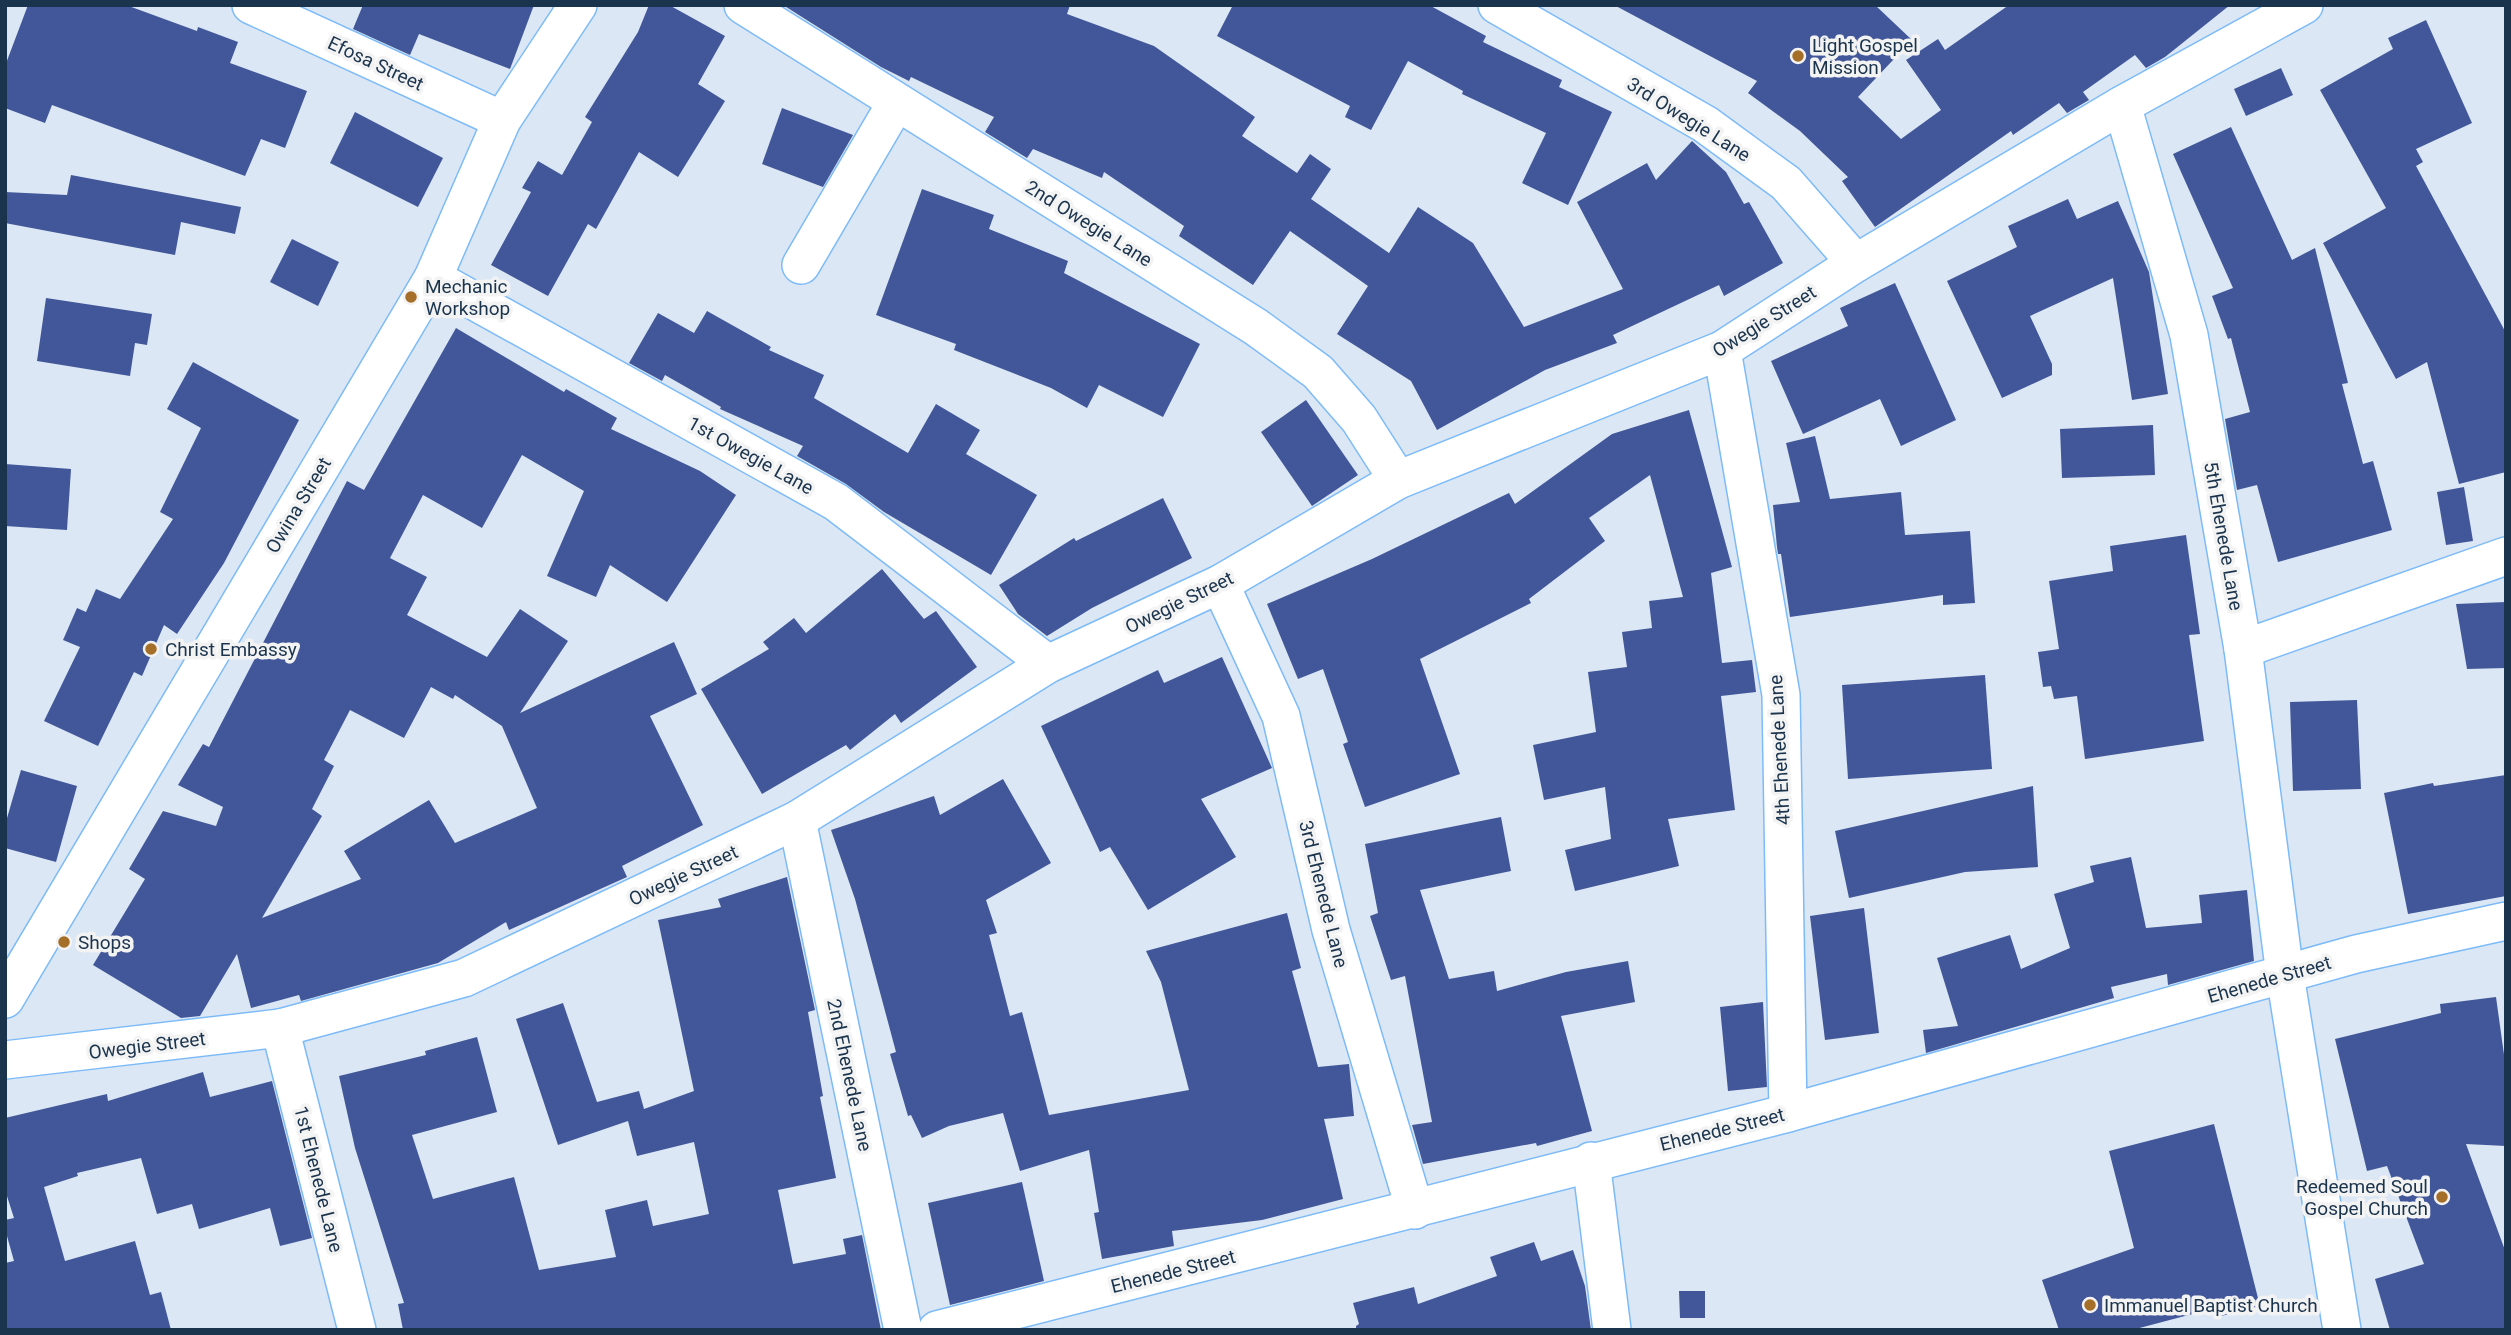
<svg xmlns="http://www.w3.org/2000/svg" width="2511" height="1335" font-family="Roboto,sans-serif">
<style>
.building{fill:#425799;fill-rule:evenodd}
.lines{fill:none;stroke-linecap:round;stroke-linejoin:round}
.street-casing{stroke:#7dbbf8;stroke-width:40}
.street{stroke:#fff;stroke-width:37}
.poi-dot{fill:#a56f2a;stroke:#f3f3f3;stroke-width:2.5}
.labels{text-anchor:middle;stroke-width:7;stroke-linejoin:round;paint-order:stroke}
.poi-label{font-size:19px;fill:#1b344d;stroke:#f3f3f3;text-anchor:start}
.street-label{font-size:19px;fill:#1b344d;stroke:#f3f3f3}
</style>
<rect width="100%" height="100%" fill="#dbe7f4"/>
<g class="building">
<path d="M28,5H126L197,31L198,27L238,42L230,63L307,91L285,148L261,139L245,176L52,105L45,123L5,108V66Z"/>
<path d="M363,5H534L510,69L419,34L410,55L353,29Z"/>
<path d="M649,5H669L725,36L698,84L725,101L678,177L639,152L596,229L588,224L548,296L491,265L531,192L522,188L538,161L562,175L592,122L585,117L638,32Z"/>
<path d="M783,5H1070L1067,14L1154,46L1255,117L1242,136L1297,173L1310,154L1331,169L1311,199L1389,253L1418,207L1473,243L1524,327L1623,289L1577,202L1647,163L1656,180L1692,141L1726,172L1744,204L1749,202L1783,263L1724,296L1719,285L1613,335L1617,343L1545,370L1437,430L1411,381L1337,334L1368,286L1290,231L1253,285L1179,236L1184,226L1104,172L1102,178L1033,149L1027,158L985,132L994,117L911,77L909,81L881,67Z"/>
<path d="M1233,5H1429L1486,36L1483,42L1562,80L1559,87L1612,112L1568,205L1522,183L1546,133L1462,94L1463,91L1408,61L1371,130L1345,117L1350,106L1217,36Z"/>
<path d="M1614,5H1875L1912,40L1858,97L1901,139L1941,110L1906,60L1938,39L1945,50L2009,5H2230L2165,57L2146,68L2135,55L2083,92L2089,100L2067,113L2059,103L2013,135L2011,131L1875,227L1842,181L1848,177L1800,131L1748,93L1757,81Z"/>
<path d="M2426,20L2472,123L2416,149L2423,162L2416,166L2506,333V472L2459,484L2427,362L2396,379L2323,243L2386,208L2320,90L2393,49L2388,38Z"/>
<path d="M2281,68L2293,95L2246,116L2234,89Z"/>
<path d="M782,108L853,135L823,187L762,164Z"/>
<path d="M355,112L443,158L418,207L330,163Z"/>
<path d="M2231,127L2292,260L2315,248L2348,383L2342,384L2363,464L2373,461L2392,530L2278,562L2257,485L2237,490L2225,419L2250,412L2231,338L2228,339L2212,296L2233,288L2173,154Z"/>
<path d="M71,175L241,207L235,234L181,222L175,255L5,223V192L67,195Z"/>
<path d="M922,189L994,215L989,229L1068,261L1064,273L1200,344L1163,417L1099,385L1087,408L1051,388L954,350L956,344L876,315Z"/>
<path d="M2068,199L2077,219L2118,201L2149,272L2168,394L2132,400L2113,278L2030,316L2052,364V375L2002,398L1947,281L2017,247L2008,226Z"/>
<path d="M292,239L339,262L318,306L270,282Z"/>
<path d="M1895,283L1956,420L1901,446L1880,399L1803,434L1771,361L1848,326L1840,308Z"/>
<path d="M46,298L152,314L147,345L135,343L130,376L37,361Z"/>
<path d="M707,311L771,347L769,350L824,375L814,398L908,453L936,404L980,430L966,454L1037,495L991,575L884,512L846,484L797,456L803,446L720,409L721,407L665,375L662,381L629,363L658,313L694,333Z"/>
<path d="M456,328L564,392L566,389L617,418L611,429L700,471L736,495L667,602L610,565L596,597L547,576L584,491L522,455L482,528L423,495L390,558L427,577L407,615L487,657L520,609L568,641L520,713L674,642L697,694L650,716L703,825L622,866L627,877L509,930L506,922L438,963L301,1001L299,995L251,1008L237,954L200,1016L181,1018L93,965L145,879L129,869L163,811L216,826L223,807L178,785L203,744L209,747L347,481L364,490ZM431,687L453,699L455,695L502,726L537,808L455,843L429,800L344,851L361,879L262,918L322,816L312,809L334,766L324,760L350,710L404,738Z"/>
<path d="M193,362L299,420L224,563L177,634L164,625L142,676L134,672L98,746L44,721L80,647L63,640L77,608L86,612L96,589L120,599L173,519L160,512L201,428L167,409Z"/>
<path d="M1306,400L1358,475L1312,506L1261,432Z"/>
<path d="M1689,410L1732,567L1711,573L1722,663L1752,660L1756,692L1721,696L1735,810L1668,819L1679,866L1575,891L1565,850L1611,839L1605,787L1544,800L1533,745L1596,732L1588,672L1627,667L1622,632L1652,628L1649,601L1683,597L1650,475L1589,518L1605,541L1529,599L1531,603L1420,659L1460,774L1365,807L1343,744L1348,742L1323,669L1298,679L1267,604L1372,559L1509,493L1515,504L1612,434Z"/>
<path d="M2153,425L2155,475L2062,478L2060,429Z"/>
<path d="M1815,436L1830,499L1901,492L1905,535L1970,531L1975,603L1943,605V595L1790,617L1781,554H1778L1777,547L1773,505L1800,502L1786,443Z"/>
<path d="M5,464L71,469L67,530L5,526Z"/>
<path d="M2464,487L2473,541L2446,545L2437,492Z"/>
<path d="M1163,498L1192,558L1092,608L1047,636L1018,614L999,585L1074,538L1076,541Z"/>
<path d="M2186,535L2200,634L2189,635L2204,741L2085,759L2077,696L2054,699L2051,686L2043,687L2038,652L2059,649L2049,581L2113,571L2110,546Z"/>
<path d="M882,569L924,619L936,611L977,667L901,723L895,714L850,750L846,745L762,794L701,689L769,649L763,642L794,618L806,633Z"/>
<path d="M2506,602V668L2467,669L2456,604Z"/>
<path d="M1222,657L1272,768L1201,799L1236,857L1148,910L1110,847L1100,852L1041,726L1158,670L1164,683Z"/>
<path d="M1985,675L1992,769L1848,779L1842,685Z"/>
<path d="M2357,700L2361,789L2293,791L2290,702Z"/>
<path d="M21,770L77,786L56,862L5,848V825Z"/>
<path d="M2506,775V896L2408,914L2384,793L2433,783L2434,786Z"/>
<path d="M1003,779L1051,863L986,900L997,933L989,935L1010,1016L1022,1012L1049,1115L1189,1090L1161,982L1146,951L1287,913L1301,968L1292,971L1318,1067L1349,1064L1354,1116L1324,1119L1343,1199L1262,1220L1172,1231L1174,1246L1102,1259L1094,1213L1099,1212L1089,1150L1020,1171L1003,1113L949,1126L922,1138L911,1115L908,1116L890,1054L896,1052L855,899L831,830L934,796L940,815Z"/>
<path d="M2033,786L2038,867L1965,872L1849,898L1835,831Z"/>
<path d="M1501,817L1511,871L1420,890L1449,979L1494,971L1497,991L1566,972L1628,961L1635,1002L1561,1016L1592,1131L1537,1146L1536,1143L1423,1164L1412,1125L1432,1122L1405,976L1391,980L1370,916L1378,913L1365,844Z"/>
<path d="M2131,857L2146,928L2202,923L2199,895L2247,890L2254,961L2168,985L2167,974L2111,987L2114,998L1926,1053L1923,1030L1958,1026L1937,958L2010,935L2021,969L2070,948L2054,894L2094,882L2090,866Z"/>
<path d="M787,877L815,1010L808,1012L823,1096L820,1097L836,1178L778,1190L793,1264L846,1254L843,1239L862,1235L881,1330H403L398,1304L404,1303L355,1148L339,1076L426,1055L425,1051L477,1037L497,1112L412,1135L433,1199L514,1177L539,1270L616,1257L605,1210L647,1200L653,1226L709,1214L694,1142L637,1156L628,1121L558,1145L516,1019L563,1003L597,1102L639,1091L644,1109L694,1091L658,920L721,907L718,899Z"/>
<path d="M1864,908L1879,1033L1825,1040L1810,916Z"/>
<path d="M2496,997L2506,1069V1146L2466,1144L2506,1253V1330H2390L2375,1279L2424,1264L2387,1166L2367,1171L2335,1039L2441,1013L2440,1004Z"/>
<path d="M1763,1002L1767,1087L1728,1091L1720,1007Z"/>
<path d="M203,1072L210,1097L272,1081L312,1238L280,1246L270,1208L199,1229L192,1204L157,1214L141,1158L77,1173L78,1176L44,1187L65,1261L135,1241L150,1295L161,1292L171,1330H5V1263L14,1261L5,1229V1220L14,1218L5,1190V1118L107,1094L108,1101Z"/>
<path d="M2214,1124L2260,1306L2217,1317L2215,1308L2132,1330H2059L2042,1280L2134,1248L2109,1151Z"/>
<path d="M1022,1182L1044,1281L950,1305L928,1203Z"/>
<path d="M1534,1242L1541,1261L1573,1250L1585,1286L1591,1330H1356V1326L1359,1324L1353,1303L1414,1287L1418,1304L1497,1276L1490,1257Z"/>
<path d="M1679,1291H1705V1318H1680Z"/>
</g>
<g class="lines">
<g class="street-casing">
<g id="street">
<path d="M251,5L502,120"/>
<path d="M743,5L1256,327L1318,372L1359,419L1398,480"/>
<path d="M1497,5L1705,124L1786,183L1856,263"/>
<path d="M2122,105L2189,335L2243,649L2285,975L2342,1330"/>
<path d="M801,265L896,103"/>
<path d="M433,278L836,502L1048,664"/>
<path d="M1722,350L1781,695L1788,1113"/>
<path d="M1220,584L1281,716L1331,930L1415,1210"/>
<path d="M2243,649L2506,556"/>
<path d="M797,820L903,1330"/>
<path d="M5,999L433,278L502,120L578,5"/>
<path d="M280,1028L357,1330"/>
<path d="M5,1060L280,1028L464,978L797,820L1048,664L1220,584L1398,480L1722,350L1856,263L2122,105L2304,5"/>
<path d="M1591,1161L1612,1330"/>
<path d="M937,1330L1788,1113L2356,954L2506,921"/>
</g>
</g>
<use href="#street" class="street"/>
</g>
<g class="poi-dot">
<circle cx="1798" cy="56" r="7"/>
<circle cx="411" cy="297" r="7"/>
<circle cx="151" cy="649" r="7"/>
<circle cx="64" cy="942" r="7"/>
<circle cx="2442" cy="1197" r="7"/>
<circle cx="2090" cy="1305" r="7"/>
</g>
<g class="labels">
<g class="poi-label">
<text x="1812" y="52">Light Gospel<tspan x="1812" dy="22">Mission</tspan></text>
<text x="425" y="293">Mechanic<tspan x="425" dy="22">Workshop</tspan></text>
<text x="165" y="656">Christ Embassy</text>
<text x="78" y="949">Shops</text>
<text x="2428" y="1193" text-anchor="end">Redeemed Soul<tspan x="2428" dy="22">Gospel Church</tspan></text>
<text x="2104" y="1312">Immanuel Baptist Church</text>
</g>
<g class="street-label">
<text transform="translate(376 63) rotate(25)" y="7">Efosa Street</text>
<text transform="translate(1689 119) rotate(32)" y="7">3rd Owegie Lane</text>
<text transform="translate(1089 223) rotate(32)" y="7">2nd Owegie Lane</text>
<text transform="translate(1764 321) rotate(-32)" y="7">Owegie Street</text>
<text transform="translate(751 455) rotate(29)" y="7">1st Owegie Lane</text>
<text transform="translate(298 505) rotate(-59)" y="7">Owina Street</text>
<text transform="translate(2224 536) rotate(80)" y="7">5th Ehenede Lane</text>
<text transform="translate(1179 602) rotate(-26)" y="7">Owegie Street</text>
<text transform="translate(1779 750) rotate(-93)" y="7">4th Ehenede Lane</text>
<text transform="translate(683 875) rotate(-25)" y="7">Owegie Street</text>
<text transform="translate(1324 894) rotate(76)" y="7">3rd Ehenede Lane</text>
<text transform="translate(2269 979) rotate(-16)" y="7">Ehenede Street</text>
<text transform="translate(147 1045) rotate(-7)" y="7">Owegie Street</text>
<text transform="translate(850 1075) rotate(78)" y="7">2nd Ehenede Lane</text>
<text transform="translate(1722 1129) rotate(-14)" y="7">Ehenede Street</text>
<text transform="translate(319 1179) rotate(76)" y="7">1st Ehenede Lane</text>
<text transform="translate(1173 1271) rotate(-14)" y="7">Ehenede Street</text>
</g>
</g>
<rect width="2511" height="1335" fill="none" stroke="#1b344d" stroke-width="14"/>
</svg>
